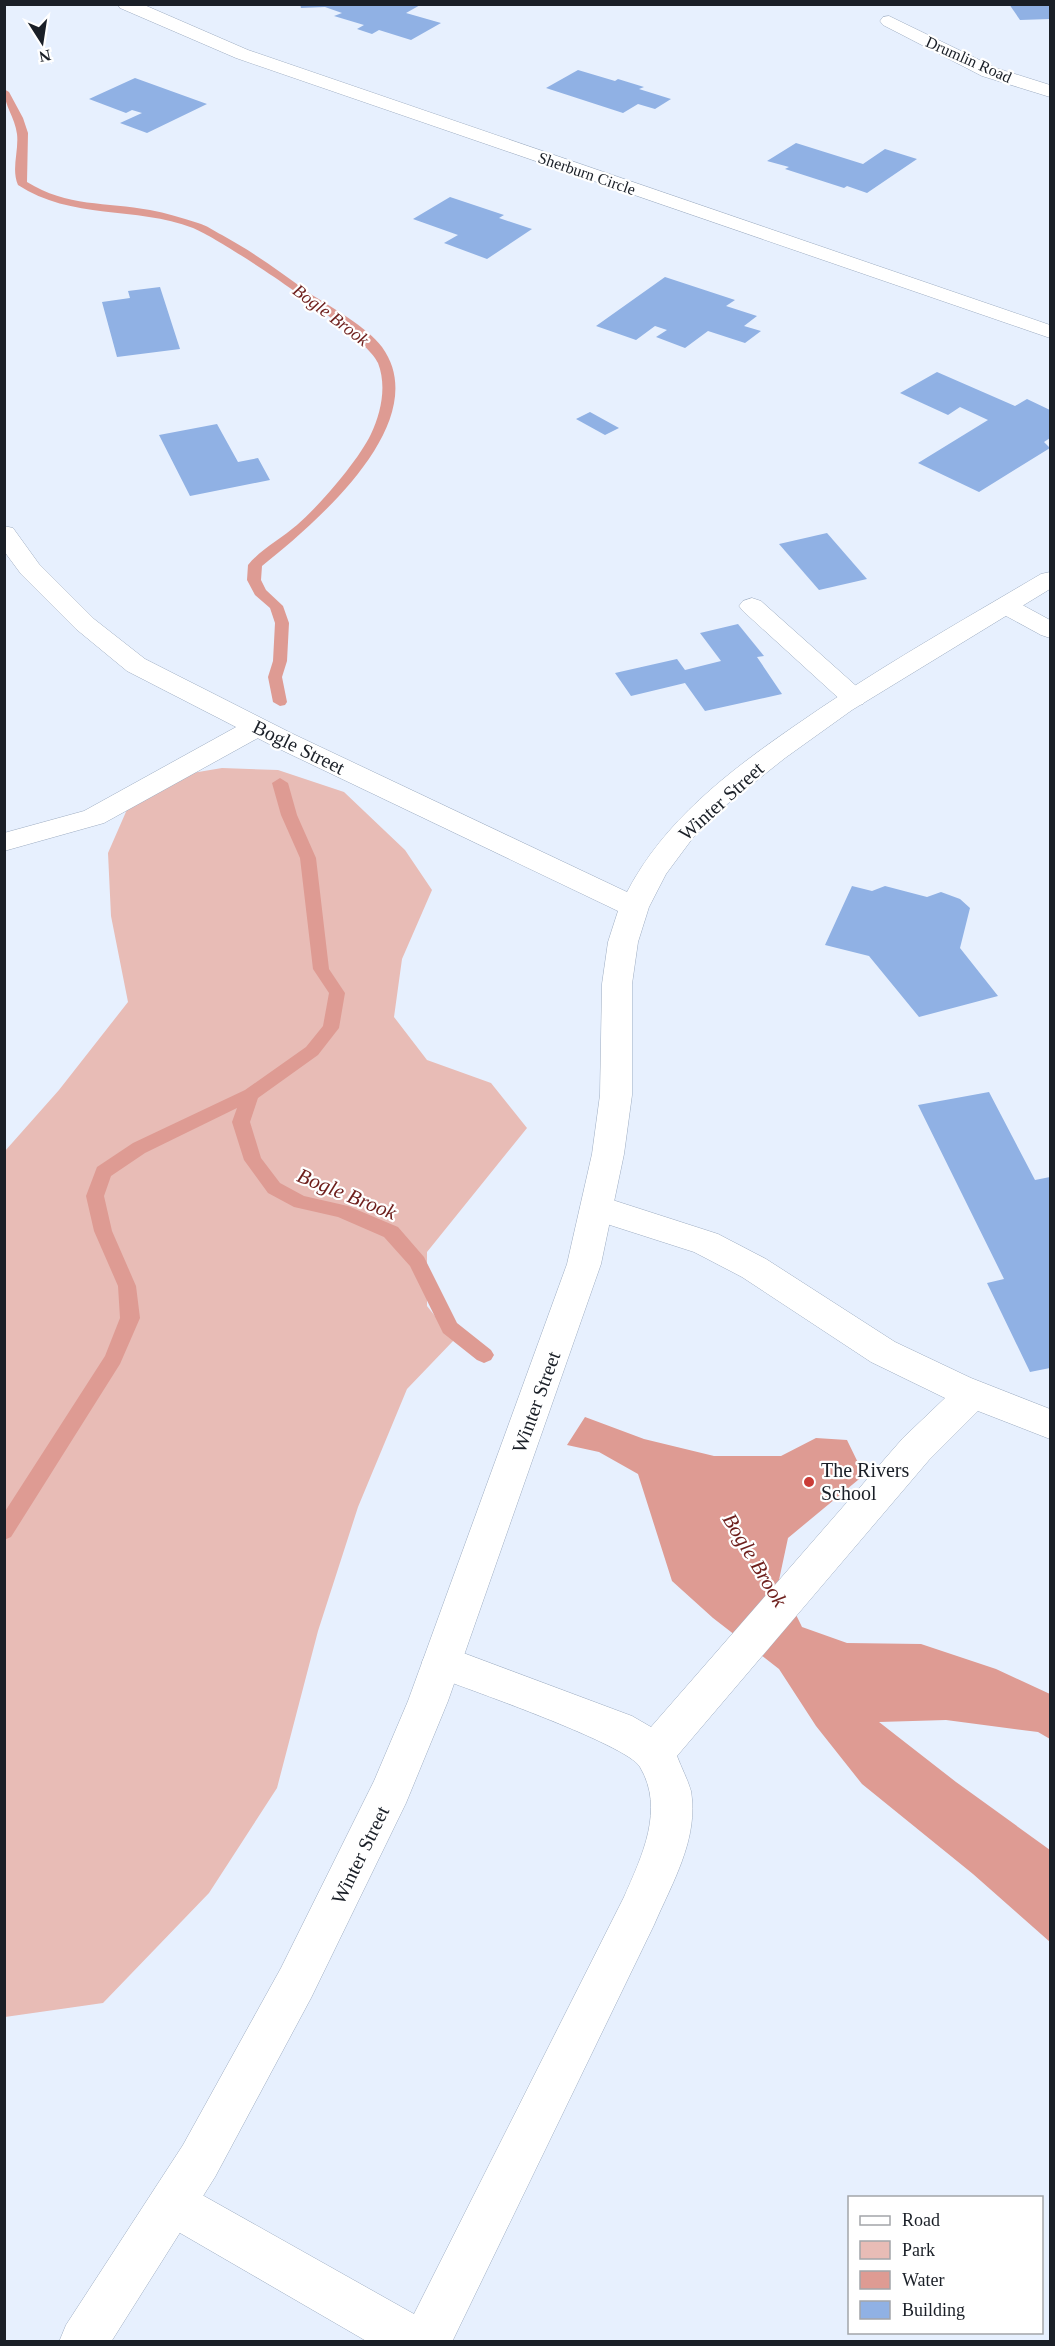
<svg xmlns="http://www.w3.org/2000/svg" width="1055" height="2346" font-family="'Times New Roman',serif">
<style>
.green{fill:#e8bcb6}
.water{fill:#de9b93}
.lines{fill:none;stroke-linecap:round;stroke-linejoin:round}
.stream{fill:#de9b93;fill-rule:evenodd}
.building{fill:#90b1e4}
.lane-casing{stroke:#9eadc2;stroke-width:1}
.street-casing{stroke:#9eadc2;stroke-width:1}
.secondary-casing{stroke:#9eadc2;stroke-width:1}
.lane{fill:#fff;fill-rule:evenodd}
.street{fill:#fff;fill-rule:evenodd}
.secondary{fill:#fff;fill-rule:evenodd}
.poi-dot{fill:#ca3c37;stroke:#fff;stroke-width:2}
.labels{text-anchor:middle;stroke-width:4.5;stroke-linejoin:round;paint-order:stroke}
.far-street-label{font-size:16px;fill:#1a1f27;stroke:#fff}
.far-water-label{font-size:18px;font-style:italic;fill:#6e1f1c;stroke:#fff}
.street-label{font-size:20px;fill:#1a1f27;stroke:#fff}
.poi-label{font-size:20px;fill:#1a1f27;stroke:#fff;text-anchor:start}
.water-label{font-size:21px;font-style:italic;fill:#6e1f1c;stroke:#fff}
</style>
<rect width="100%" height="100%" fill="#e7f0fe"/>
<path class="green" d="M222,768L278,770L344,792L405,850L432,890L402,959L394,1017L427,1060L491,1083L527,1128L427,1252V1306L454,1340L407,1389L358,1507L318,1631L277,1788L209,1893L103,2003L5,2017V1151L59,1090L128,1002L111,916L108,853L139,782Z"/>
<path class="water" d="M585,1417L644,1439L714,1456H781L816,1438L847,1440L864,1475L788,1538L779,1580L802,1627L847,1643L921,1644L996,1669L1050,1694V1739L1038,1732L946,1720L879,1722L956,1782L1050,1850V1942L973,1874L862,1784L816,1726L779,1669L713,1618L672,1581L638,1474L599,1452L567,1445Z"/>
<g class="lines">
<g class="stream">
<path d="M4,89L9,92L23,118L28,133L27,182C67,207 106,202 150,210C166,213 182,218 198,223C206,225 214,231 222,235C253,252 281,272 309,293C331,307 367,327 382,347C436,422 313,525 262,566L261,580L266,590L283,606L289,623L287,661L282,677L287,702L285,705L280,706L273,702L268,677L273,661L275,623L270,608L255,595L247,580L248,565C261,549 282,538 297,525C320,505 358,461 371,434C381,413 387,386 378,363C369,337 223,240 193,228C136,206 71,220 18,185C11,169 19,151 17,134C15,117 4,106 4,89Z"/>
<path d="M280,778L288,783L297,815L316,858L329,969L345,993L339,1028L318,1055L258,1098L250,1122L261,1158L280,1183L304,1196L348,1206L398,1227L424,1257L457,1323L491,1350L494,1355L491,1360L484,1363L477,1360L443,1333L410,1266L384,1237L338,1217L294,1207L268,1193L244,1160L232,1122L237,1108L145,1153L111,1176L104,1196L112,1231L136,1286L140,1318L120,1364L11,1537L4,1540V1513L105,1356L120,1318L118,1286L94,1231L86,1196L97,1167L133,1143L245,1090L306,1047L323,1026L329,993L313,969L300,858L281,815L272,783Z"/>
</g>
</g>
<g class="building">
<path d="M300,4H422L406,13L441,23L411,40L379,30L372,34L357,29L364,25L334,16L342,13L325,7L301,8Z"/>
<path d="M1009,4H1050V19L1020,20Z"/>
<path d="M578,70L615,81L618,79L644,87L639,89L671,99L655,109L638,104L623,113L546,88Z"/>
<path d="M135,78L207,104L147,133L120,123L142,113L132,110L126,113L89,99Z"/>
<path d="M796,143L863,164L885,149L917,159L867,193L847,186L844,188L785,169L789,167L767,161Z"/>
<path d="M450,197L504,215L499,218L532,229L487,259L444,243L458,235L413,219Z"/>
<path d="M665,277L735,300L726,306L757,316L744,326L761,331L745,343L708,331L685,348L656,337L667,330L655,326L636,340L596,326Z"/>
<path d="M160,287L180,349L117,357L102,302L130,298L128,291Z"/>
<path d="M937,372L1015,406L1027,399L1050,410V438L1044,442L1050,448L979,492L918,463L988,420L960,407L948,415L900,393Z"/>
<path d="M590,412L619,428L605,435L576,419Z"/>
<path d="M217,424L238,462L258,458L270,480L190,496L159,435Z"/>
<path d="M827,533L867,579L819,590L779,544Z"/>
<path d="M738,624L764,656L757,657L782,694L705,711L685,683L631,696L615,673L677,659L685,670L721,661L700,633Z"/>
<path d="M852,886L872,891L885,886L927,897L941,892L960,899L970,908L960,948L998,996L919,1017L869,956L825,945Z"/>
<path d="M989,1092L1035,1180L1050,1177V1368L1030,1372L987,1283L1004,1279L918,1105Z"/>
</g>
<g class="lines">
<g class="lane-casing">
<g id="lane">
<path d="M752,598L761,601L863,692L867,698L863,704L854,706L845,704L743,611L739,606L743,601Z"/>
<path d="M1006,598L1015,601L1050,620V638L1041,635L997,611L993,606L997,601Z"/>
<path d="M257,719L267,721L271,727L267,733L104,823L4,851V833L84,811L247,721Z"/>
<path d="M597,1195L718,1234L766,1259L895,1342L971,1378L1050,1409V1439L978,1411L929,1460L677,1756C681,1767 688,1780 691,1791C699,1839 672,1883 654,1925L452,2342H368L156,2219L149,2203L156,2187L172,2180L188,2187L414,2314L624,1897C642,1856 665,1809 640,1767C627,1744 462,1687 428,1674L422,1662L428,1650L442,1645L632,1716L651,1727L903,1438L945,1398L871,1362L742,1277L694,1252L585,1217L580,1208L585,1199Z"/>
</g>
</g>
<g class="street-casing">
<g id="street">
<path d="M118,4H142L248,50L1050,325V338L236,58L120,8Z"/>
<path d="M889,16L996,68L1050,85V97L982,76L883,25L880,21L883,17Z"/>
</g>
</g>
<g class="secondary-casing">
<path id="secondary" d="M4,526L13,528L39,564L94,619L145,659L291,733L627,892C664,821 728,772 793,727C873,671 958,623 1041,574L1050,572V589L852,710L785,758L726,805L692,839L666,874L649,907L638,942L632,984V1095L624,1154L601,1264L448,1701L406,1803L311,1998L215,2177L111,2342H59L66,2325L183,2145L281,1968L374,1781L408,1701L567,1264L592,1154L600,1095L602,984L608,942L618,911L271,745L127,671L76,629L21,574L4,551Z"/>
</g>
<use href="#lane" class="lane"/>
<use href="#street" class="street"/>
<use href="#secondary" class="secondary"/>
</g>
<circle class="poi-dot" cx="809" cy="1482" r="6"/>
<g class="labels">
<g class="far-street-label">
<text transform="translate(969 59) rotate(24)" y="6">Drumlin Road</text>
<text transform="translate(587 173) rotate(19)" y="6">Sherburn Circle</text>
</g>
<g class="far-water-label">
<text transform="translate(331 315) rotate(37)" y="6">Bogle Brook</text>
</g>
<g class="street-label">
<text transform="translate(299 747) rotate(26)" y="7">Bogle Street</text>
<text transform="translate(721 801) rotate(-42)" y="7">Winter Street</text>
<text transform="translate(536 1402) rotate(-70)" y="7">Winter Street</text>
<text transform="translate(360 1855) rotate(-64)" y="7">Winter Street</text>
</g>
<g class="poi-label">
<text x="821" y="1477">The Rivers<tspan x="821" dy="23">School</tspan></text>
</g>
<g class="water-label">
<text transform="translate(347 1194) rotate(22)" y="7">Bogle Brook</text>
<text transform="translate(755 1560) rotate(59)" y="7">Bogle Brook</text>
</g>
</g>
<rect width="1055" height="2346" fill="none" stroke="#1a1f27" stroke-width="12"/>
<rect x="848" y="2196" width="195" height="138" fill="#ffffff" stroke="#a3a5a9" stroke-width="1.5"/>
<rect x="860" y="2216" width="30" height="9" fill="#ffffff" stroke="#a3a5a9" stroke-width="1.5"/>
<text x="902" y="2226" font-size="18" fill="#1a1f27">Road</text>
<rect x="860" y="2241" width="30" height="18" fill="#e8bcb6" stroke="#a3a5a9" stroke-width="1.5"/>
<text x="902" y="2256" font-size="18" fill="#1a1f27">Park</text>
<rect x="860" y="2271" width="30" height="18" fill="#de9b93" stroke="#a3a5a9" stroke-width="1.5"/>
<text x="902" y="2286" font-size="18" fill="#1a1f27">Water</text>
<rect x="860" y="2301" width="30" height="18" fill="#90b1e4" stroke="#a3a5a9" stroke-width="1.5"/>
<text x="902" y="2316" font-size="18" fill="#1a1f27">Building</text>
<g transform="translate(42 42) rotate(168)" stroke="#ffffff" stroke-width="4.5" paint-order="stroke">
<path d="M0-4.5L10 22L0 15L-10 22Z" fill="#1a1f27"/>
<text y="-9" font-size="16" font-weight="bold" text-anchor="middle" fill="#1a1f27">N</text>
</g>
</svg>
